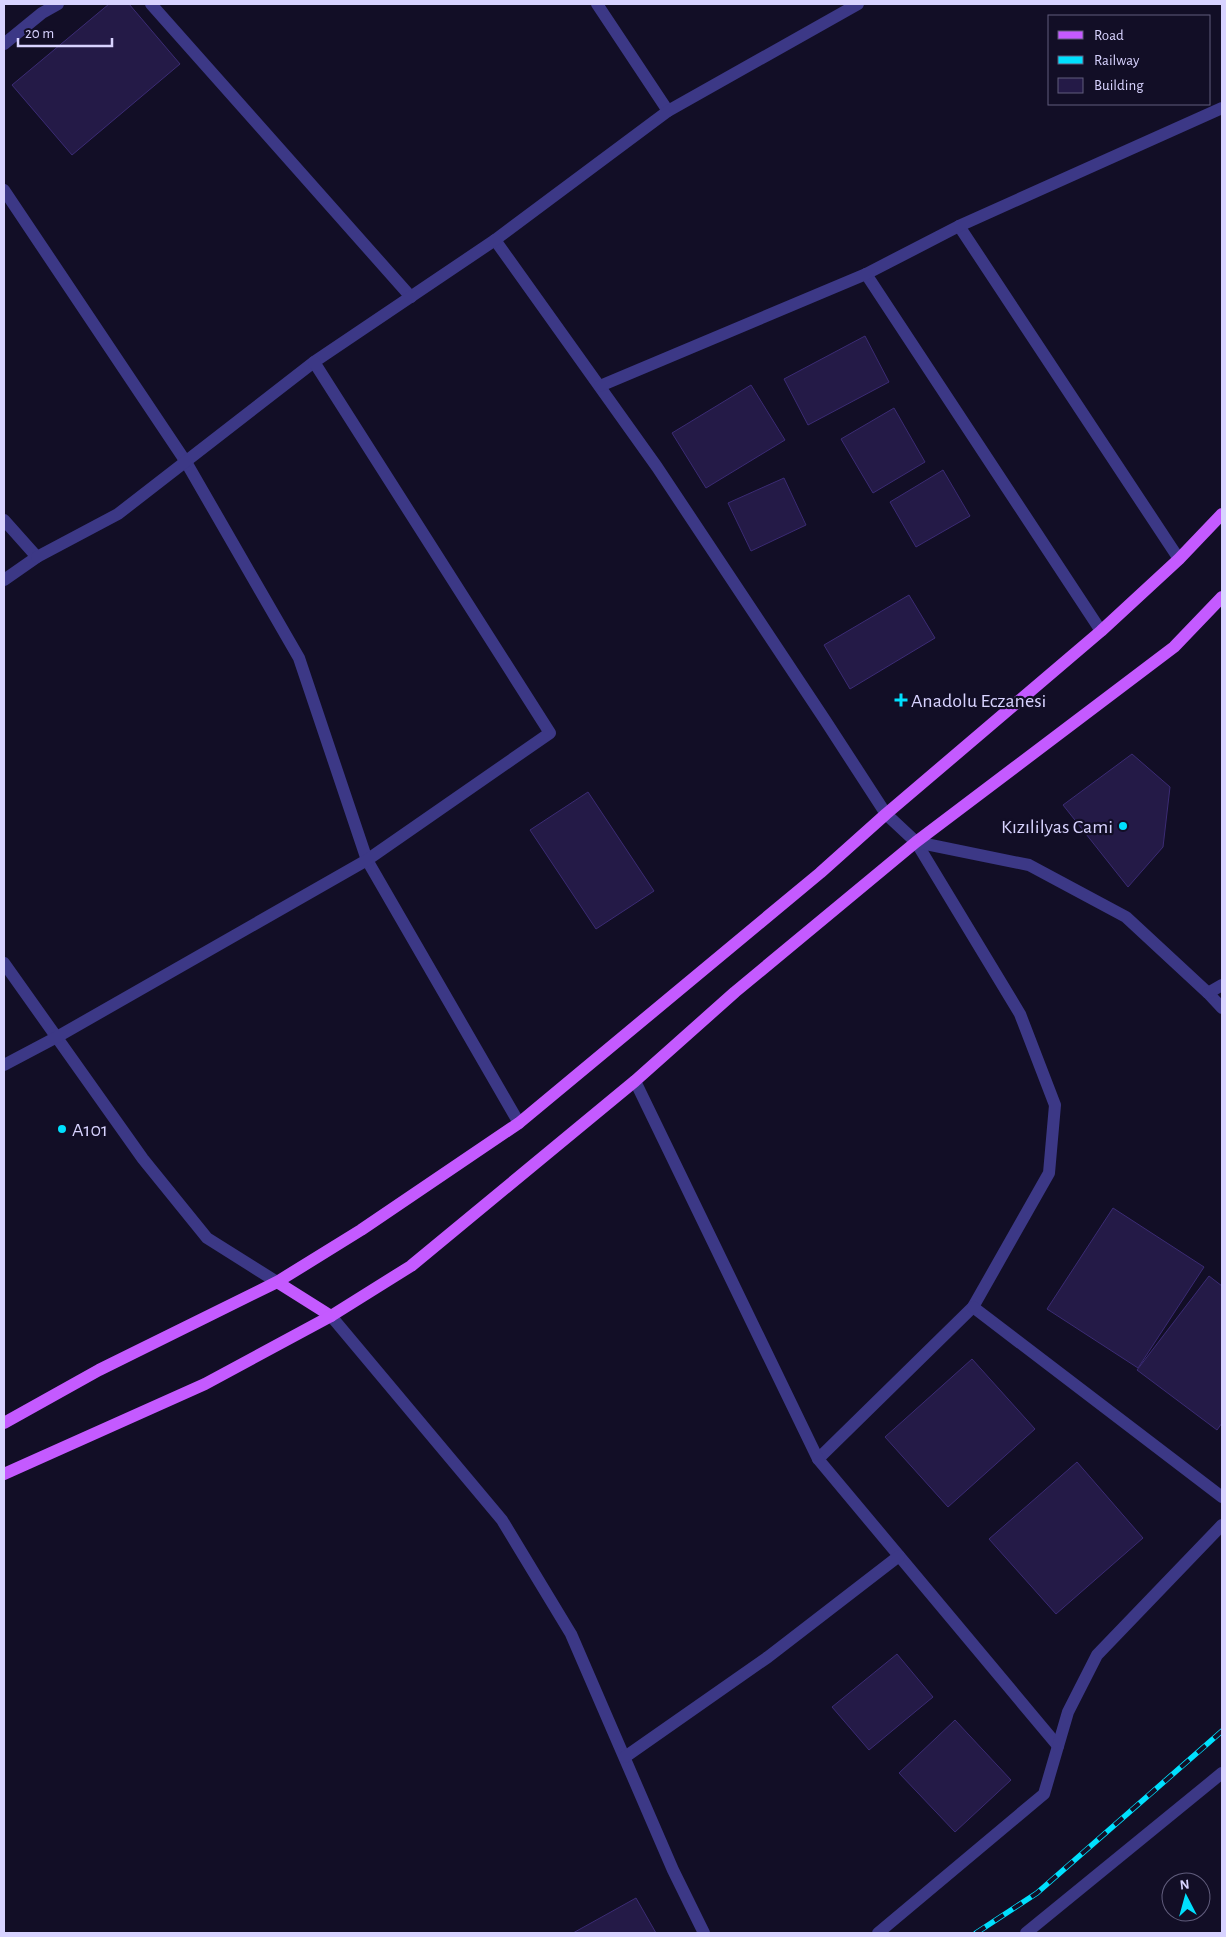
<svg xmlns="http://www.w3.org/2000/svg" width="1226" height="1937" font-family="'Alegreya Sans',sans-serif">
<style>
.building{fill:#241a47;stroke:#3b2b74}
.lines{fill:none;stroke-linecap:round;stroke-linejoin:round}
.minor{stroke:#3c3886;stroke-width:12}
.major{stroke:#c45aff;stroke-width:12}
.rail-casing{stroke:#00e0fe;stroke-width:5.5}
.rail{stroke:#120e26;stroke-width:4;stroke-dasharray:11;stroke-linecap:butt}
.poi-dot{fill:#00e0fe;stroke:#120e26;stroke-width:2}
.labels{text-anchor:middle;stroke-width:4.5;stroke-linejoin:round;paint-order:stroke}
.poi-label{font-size:20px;fill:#d8d3ff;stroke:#120e26;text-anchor:start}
</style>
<rect width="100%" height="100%" fill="#120e26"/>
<g class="building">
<path d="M109,4H129L180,64L72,155L12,85Z"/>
<path d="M865,336L889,382L808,425L784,379Z"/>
<path d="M751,385L785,440L706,488L672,433Z"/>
<path d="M894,408L925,462L873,493L841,439Z"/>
<path d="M943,470L970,516L916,547L890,502Z"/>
<path d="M784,478L806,525L751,551L728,503Z"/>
<path d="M909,595L935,638L850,689L824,645Z"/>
<path d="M1132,754L1170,787L1163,847L1128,887L1063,805Z"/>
<path d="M588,792L654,891L596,929L530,830Z"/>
<path d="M1113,1208L1204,1267L1138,1368L1047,1309Z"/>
<path d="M1209,1276L1222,1286V1423L1217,1430L1137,1370Z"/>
<path d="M972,1359L1035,1429L948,1507L885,1437Z"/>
<path d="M1077,1462L1143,1538L1056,1614L989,1539Z"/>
<path d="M897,1654L933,1697L869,1750L832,1707Z"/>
<path d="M955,1720L1011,1780L955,1832L899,1773Z"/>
<path d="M636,1898L656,1933H573Z"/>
</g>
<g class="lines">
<g class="minor">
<path d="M151,4L411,297"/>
<path d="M597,4L668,111"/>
<path d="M4,44L42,13L58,4"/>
<path d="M4,190L186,462L299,658L367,860L519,1123"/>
<path d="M959,226L1179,559"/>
<path d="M495,240L657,467L825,720L886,814L916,842L1020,1014L1055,1105L1049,1173L973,1307L818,1459"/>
<path d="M866,274L1101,631"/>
<path d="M600,386L866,274L959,226L1222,108"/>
<path d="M4,520L37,557L4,580"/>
<path d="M37,557L118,514L314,362L495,240L668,111L858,4"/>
<path d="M916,842L1029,865L1126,917L1208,993L1222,1008"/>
<path d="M4,963L143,1159L207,1238L277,1282"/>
<path d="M1208,993L1222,985"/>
<path d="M4,1065L57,1037L367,860L550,733L314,362"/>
<path d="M635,1081L818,1459L1058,1746"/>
<path d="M973,1307L1222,1497"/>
<path d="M331,1316L502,1520L571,1634L673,1870L704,1933"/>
<path d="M625,1757L768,1657L899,1556"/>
<path d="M878,1933L1044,1794L1068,1712L1097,1655L1222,1525"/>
<path d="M1026,1933L1222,1773"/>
</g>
<g class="major">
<path d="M277,1282L331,1316"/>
<path d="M4,1423L99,1370L277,1282L361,1230L519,1123L820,873L886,814L1101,631L1179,559L1222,514"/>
<path d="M4,1474L205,1384L331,1316L411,1266L635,1081L735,992L916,842L1174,647L1222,597"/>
</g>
<g class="rail-casing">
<path id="rail" d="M976,1933L1037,1893L1222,1731"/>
</g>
<use href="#rail" class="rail"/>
</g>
<g class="poi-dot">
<path d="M898.5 692.5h5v5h5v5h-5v5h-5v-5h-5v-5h5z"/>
<circle cx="1123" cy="826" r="5"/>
<circle cx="62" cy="1129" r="5"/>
</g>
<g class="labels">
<g class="poi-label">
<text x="911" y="707">Anadolu Eczanesi</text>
<text x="1113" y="833" text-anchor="end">Kızılilyas Cami</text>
<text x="72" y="1136">A101</text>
</g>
</g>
<rect width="1226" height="1937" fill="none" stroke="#d8d3ff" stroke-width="10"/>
<rect x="1048" y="15" width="162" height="90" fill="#120e26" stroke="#615d7d"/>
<rect x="1058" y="31" width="25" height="8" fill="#c45aff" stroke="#615d7d"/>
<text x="1094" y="40" font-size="15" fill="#d8d3ff">Road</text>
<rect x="1058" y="56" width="25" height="8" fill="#00e0fe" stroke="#615d7d"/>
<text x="1094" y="65" font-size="15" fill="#d8d3ff">Railway</text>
<rect x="1058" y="78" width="25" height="15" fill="#241a47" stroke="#615d7d"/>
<text x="1094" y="90" font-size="15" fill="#d8d3ff">Building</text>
<g transform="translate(1186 1897) rotate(354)"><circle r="24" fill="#120e26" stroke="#615d7d"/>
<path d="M0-4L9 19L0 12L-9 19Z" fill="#00e0fe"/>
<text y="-8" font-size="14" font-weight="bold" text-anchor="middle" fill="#d8d3ff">N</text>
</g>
<path d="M18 38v8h94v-8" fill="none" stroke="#d8d3ff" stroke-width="2.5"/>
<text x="25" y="38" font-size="15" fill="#d8d3ff" stroke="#120e26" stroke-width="4" paint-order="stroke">20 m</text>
</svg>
